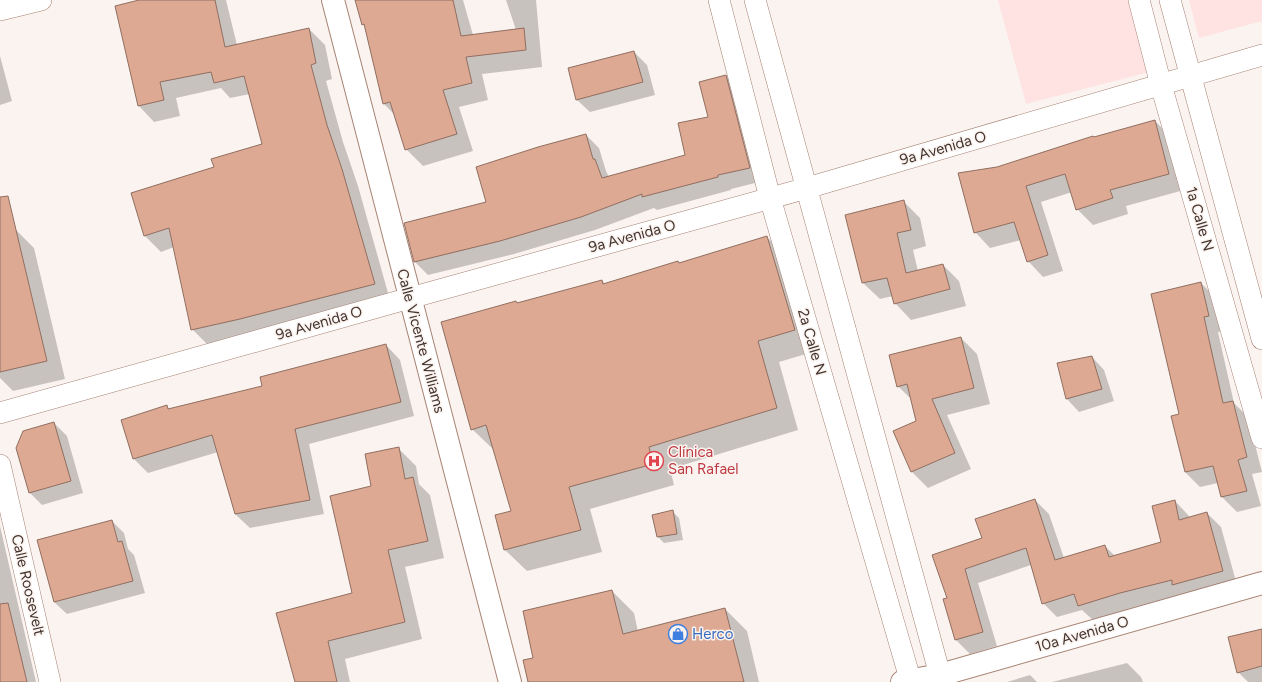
<svg xmlns="http://www.w3.org/2000/svg" width="1262" height="682" font-family="Figtree,sans-serif">
<style>
.education{fill:#fee3e2}
.shadow{fill:#0003}
.building{fill:#dda993;stroke:#906e60}
.lines{fill:none;stroke-linecap:round;stroke-linejoin:round}
.minor-casing{stroke:#a68374;stroke-width:22}
.tertiary-casing{stroke:#a68374;stroke-width:24}
.secondary-casing{stroke:#a68374;stroke-width:24}
.minor{stroke:#fff;stroke-width:21}
.tertiary{stroke:#fff;stroke-width:22}
.secondary{stroke:#fff;stroke-width:22}
.labels{text-anchor:middle;stroke-width:3;stroke-linejoin:round;paint-order:stroke}
.street-label{font-size:15px;fill:#43342e;stroke:#fbf3ef}
.health-label{font-size:15px;fill:#be3a42;stroke:#fbf3ef;text-anchor:start}
.shop-label{font-size:15px;fill:#366cbe;stroke:#fbf3ef;text-anchor:start}
</style>
<rect width="100%" height="100%" fill="#fbf3ef"/>
<g class="education">
<path d="M998,0H1133L1153,71L1026,104Z"/>
<path d="M1189,0H1262V21L1199,38Z"/>
</g>
<g class="shadow">
<path d="M143,0H226L237,45L309,29L325,45L332,79L326,81L343,142L358,186L390,300L208,345L192,329L174,247L161,252L145,236L133,194L215,168L264,144L250,94L230,98L221,88L176,98L180,116L154,122L139,106Z"/>
<path d="M356,0H463L473,35L516,30L506,0H536L542,67L482,74L488,100L459,107L473,151L423,166L406,149L395,115L384,104L366,28L363,24Z"/>
<path d="M634,52L647,65L655,95L590,112L577,100Z"/>
<path d="M0,56L12,101L0,105Z"/>
<path d="M726,76L739,89L763,181L731,189V190L657,210L654,208L595,230L514,254L428,275L415,262L405,224L487,203L586,135L599,148L606,171L609,177L686,156L709,118Z"/>
<path d="M1155,121L1171,137L1184,190L1126,206L1128,214L1093,225L1077,209L1072,192L1041,202L1063,271L1043,277L1028,261L1021,240L990,248L975,232L997,168L1094,138Z"/>
<path d="M903,201L920,218L926,246L913,250L918,271L943,265L959,281L966,306L911,320L895,303L893,296L880,299L863,283L847,216Z"/>
<path d="M16,230L34,248L65,379L13,391L0,378V233Z"/>
<path d="M767,237L789,259L816,351L779,362L798,430L670,469L674,485L590,509L602,552L527,571L505,550L496,516L512,512L495,451L472,429L518,304L602,281L605,284L678,262L680,264Z"/>
<path d="M1201,283L1216,298L1223,331L1218,332L1234,403L1248,417L1262,472L1252,474L1261,506L1237,512L1222,497L1218,483L1200,487L1185,472L1172,417L1181,415Z"/>
<path d="M961,338L977,354L990,404L947,415L971,469L928,488L912,472L895,431L918,421L912,400L898,386Z"/>
<path d="M386,345L400,360L414,416L309,444L324,514L250,528L235,514L218,452L148,473L134,459L167,407L170,410L264,387Z"/>
<path d="M1092,357L1104,370L1114,401L1079,412L1067,399L1058,364Z"/>
<path d="M54,423L67,436L83,493L42,505L30,493Z"/>
<path d="M399,449L416,466L419,484L430,495L444,558L405,567L422,639L345,659L350,682H313L310,667L353,594L372,487Z"/>
<path d="M1035,500L1049,514L1064,558L1105,546L1115,556L1162,543L1175,501L1189,516V518L1207,513L1221,527L1237,585L1183,594L1135,607L1093,620L1082,610L1057,617L1043,603L1031,565L978,583L997,646L970,654L956,640L948,599L933,555L983,539Z"/>
<path d="M673,512L679,518L683,540L664,543L658,537Z"/>
<path d="M112,521L124,533L128,549L134,555L145,593L67,614L54,602Z"/>
<path d="M0,526L36,682H0Z"/>
<path d="M612,591L634,613L638,632L725,609L747,631L759,682H529L534,658Z"/>
<path d="M1262,630V682H1248L1238,672Z"/>
<path d="M1127,663L1141,677L1143,682H1052Z"/>
<path d="M1030,675L1037,682H1007Z"/>
</g>
<g class="building">
<path d="M139,0H215L225,47L309,28L316,63L311,65L327,125L342,169L375,284L240,319L191,330L169,228L144,236L131,193L214,167L211,159L262,144L244,76L214,83L211,72L160,82L164,100L138,106L115,6Z"/>
<path d="M355,0H453L461,36L524,28L526,50L466,57L472,83L443,90L457,134L405,150L390,102L383,104L364,24L362,25Z"/>
<path d="M634,51L643,82L576,100L568,68Z"/>
<path d="M726,75L750,168L718,175V177L642,197V194L581,217L500,241L414,262L404,223L486,202L476,167L538,147L586,134L593,159H595L602,178L685,155L678,123L708,117L699,82Z"/>
<path d="M1155,120L1169,174L1110,190L1113,198L1076,210L1065,174L1026,186L1048,255L1027,262L1014,222L974,233L958,173L997,167L1093,136L1094,137Z"/>
<path d="M8,196L47,361L0,372V197Z"/>
<path d="M904,200L911,230L897,233L906,273L943,264L950,289L894,304L887,278L862,283L845,215Z"/>
<path d="M767,236L795,330L758,341L777,408L649,447L653,464L569,487L581,530L504,550L495,515L511,511L486,425L471,430L441,322L516,301L517,303L602,280L603,284L678,261L679,263Z"/>
<path d="M1201,282L1209,316L1204,317L1223,403L1233,401L1247,457L1238,460L1247,491L1221,497L1213,466L1185,472L1171,416L1179,414L1151,294Z"/>
<path d="M961,337L974,388L932,399L955,453L911,472L893,431L916,421L907,384L897,387L889,355Z"/>
<path d="M386,344L401,402L295,429L310,500L235,514L212,435L133,459L121,420L167,405L168,409L262,386L260,377Z"/>
<path d="M1092,356L1102,389L1066,399L1057,363Z"/>
<path d="M54,422L71,481L29,493L16,448L23,431Z"/>
<path d="M399,447L405,479L413,477L428,541L388,550L405,622L328,641L337,682H295L276,613L352,593L330,496L371,486L365,454Z"/>
<path d="M1035,499L1055,560L1105,545L1109,557L1161,542L1152,506L1175,500L1179,520L1207,512L1223,571L1172,585V580L1120,593L1078,606L1074,594L1042,604L1026,548L965,569L983,632L955,640L943,599L947,598L932,555L982,538L975,519Z"/>
<path d="M673,510L677,534L657,537L652,515Z"/>
<path d="M112,520L118,542L122,541L133,581L54,602L37,540Z"/>
<path d="M612,590L623,634L725,608L744,682H528L523,660L533,658L523,611Z"/>
<path d="M8,603L27,682H0V604Z"/>
<path d="M1262,629V666L1237,673L1228,637Z"/>
</g>
<g class="lines">
<g class="minor-casing">
<g id="minor">
<path d="M719,0L770,198L911,682"/>
<path d="M755,0L940,675"/>
<path d="M1139,0L1161,85L1262,438"/>
<path d="M1170,0L1262,339"/>
<path d="M0,10L41,0"/>
<path d="M0,413L410,298L807,188L1262,55"/>
<path d="M0,465L50,682"/>
</g>
</g>
<g class="tertiary-casing">
<path id="tertiary" d="M902,682L940,675L1262,583"/>
</g>
<g class="secondary-casing">
<path id="secondary" d="M333,0L510,682"/>
</g>
<use href="#minor" class="minor"/>
<use href="#tertiary" class="tertiary"/>
<use href="#secondary" class="secondary"/>
</g>
<defs>
<g id="hospital-ring" transform="scale(1)"><circle r="9.5" fill="#fbf3ef" stroke="#e0444e" stroke-width="1.5"/><path d="M-5-5h3v3.5h4V-5h3V5h-3V1.5h-4V5h-3Z" fill="#e0444e"/></g>
<g id="shop-ring" transform="scale(1)"><circle r="9.5" fill="#fbf3ef" stroke="#3f7fe0" stroke-width="1.5"/><path d="M-5-2.5h2.3a2.7 3.5 0 0 1 5.4 0H5L5.5 6h-11ZM-1.5-2.5h3a1.5 2.3 0 0 0-3 0Z" fill="#3f7fe0"/></g>
</defs>
<g fill-rule="evenodd">
<use href="#hospital-ring" x="654" y="461"/>
<use href="#shop-ring" x="678" y="634"/>
</g>
<g class="labels">
<g class="street-label">
<text transform="translate(943 148) rotate(-16)" y="5">9a Avenida O</text>
<text transform="translate(1200 219) rotate(74)" y="5">1a Calle N</text>
<text transform="translate(632 236) rotate(-15)" y="5">9a Avenida O</text>
<text transform="translate(319 323) rotate(-16)" y="5">9a Avenida O</text>
<text transform="translate(421 341) rotate(75)" y="5">Calle Vicente Williams</text>
<text transform="translate(812 342) rotate(74)" y="5">2a Calle N</text>
<text transform="translate(28 585) rotate(77)" y="5">Calle Roosevelt</text>
<text transform="translate(1082 634) rotate(-16)" y="5">10a Avenida O</text>
</g>
<g class="health-label">
<text x="668" y="457">Clínica<tspan x="668" dy="17">San Rafael</tspan></text>
</g>
<g class="shop-label">
<text x="692" y="639">Herco</text>
</g>
</g>
</svg>
